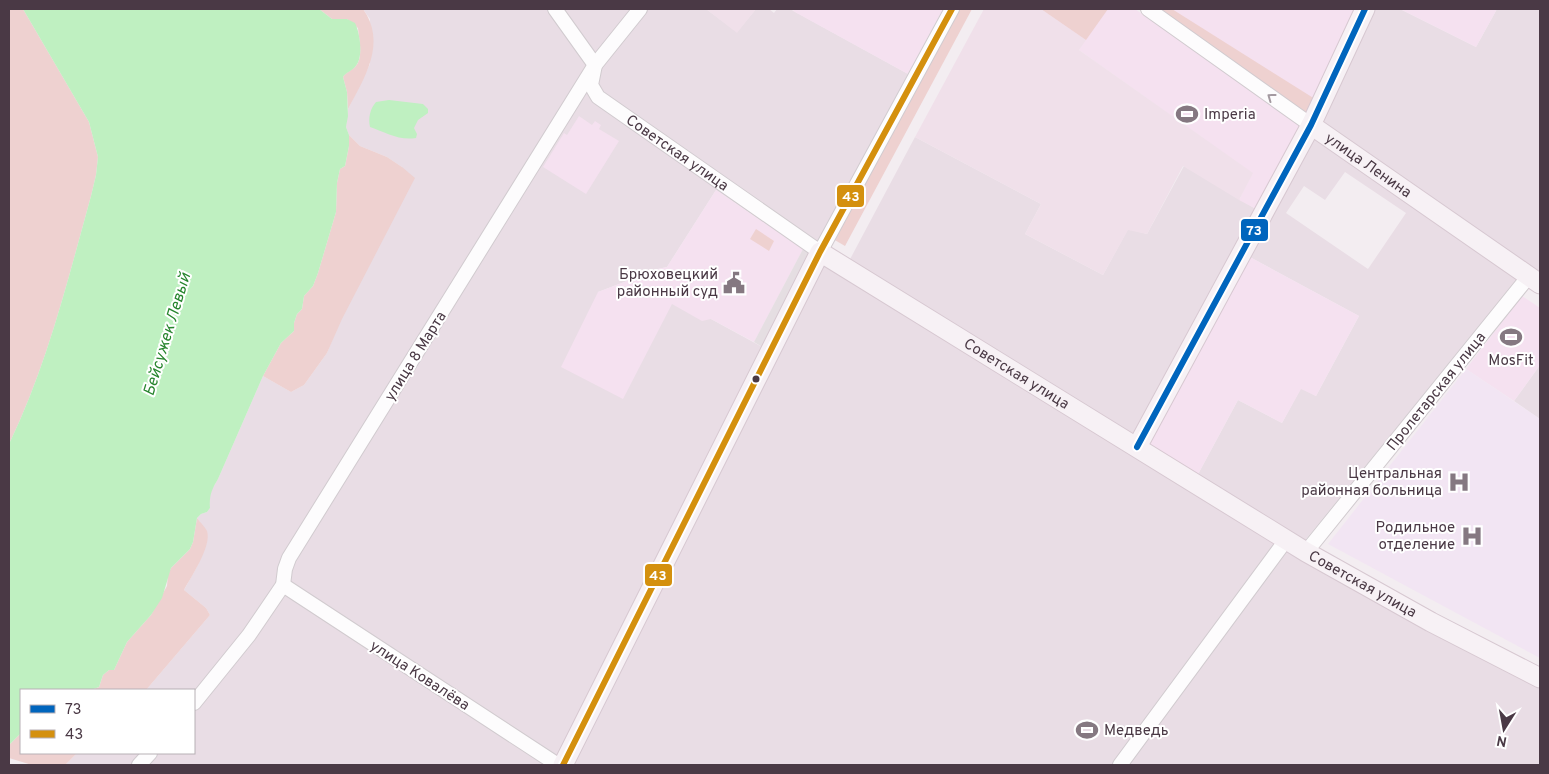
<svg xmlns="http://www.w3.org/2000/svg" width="1549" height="774" font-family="Overpass,sans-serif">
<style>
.residential{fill:#e9dde5;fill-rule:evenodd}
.commercial{fill:#f5e1f0}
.education{fill:#f0e0ea}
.medical{fill:#f2e5f3}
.green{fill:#eed1d0}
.parking{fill:#e5dee2}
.water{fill:#bff0c1}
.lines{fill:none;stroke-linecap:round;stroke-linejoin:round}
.street-casing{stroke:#d1cbcf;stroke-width:16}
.secondary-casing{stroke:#d7c8d1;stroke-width:21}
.street{stroke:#fdfcfd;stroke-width:14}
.secondary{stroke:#f7f1f5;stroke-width:19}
.bus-1-casing{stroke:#fff;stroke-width:10}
.bus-2-casing{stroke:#fff;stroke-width:10}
.bus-1{stroke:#0065bd;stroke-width:6}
.bus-2{stroke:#d4900e;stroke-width:6}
.oneway{stroke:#a49aa1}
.bus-dot{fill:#4a3945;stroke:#fff;stroke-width:2}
.labels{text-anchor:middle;stroke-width:4;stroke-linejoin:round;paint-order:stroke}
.poi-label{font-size:15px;fill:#4a3945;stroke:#fff;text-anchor:end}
.street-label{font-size:15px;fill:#4a3945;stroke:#fff}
.water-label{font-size:16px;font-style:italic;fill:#27852e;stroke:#fff}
.line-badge{stroke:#fff;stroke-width:2}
.badge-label{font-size:14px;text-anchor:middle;font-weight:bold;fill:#fff}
</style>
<rect width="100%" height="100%" fill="#f3edf1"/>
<g class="residential">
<path d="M363,9H706L737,32L756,9H769L774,13L777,9H790L908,74L812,255L716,190L667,267L630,275L627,281L598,292L665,315L671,303L711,319L764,348L556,765H65L77,753H194V690H146L210,615L206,608L184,590L198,565L207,532L197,518L201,514L207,512L210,508L209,498L211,491L218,479L263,376L291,392L304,385L327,353L402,167L387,157L360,146L349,135L346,127L348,109L370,64V19Z"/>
<path d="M1373,9H1400L1476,47L1497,9H1540V273L1319,122Z"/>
<path d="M1313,136L1518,278L1302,544L1196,478L1238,400L1282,423L1301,388L1316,396L1359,316L1248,256ZM1345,172L1406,213L1368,269L1286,213L1304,186L1325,200Z"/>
<path d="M915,137L1041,204L1025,234L1103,275L1128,229L1147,234L1184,166L1256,209L1134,438L848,263Z"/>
<path d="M822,261L1540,684V765H568Z"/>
<path d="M1540,365V419L1514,401Z"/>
</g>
<g class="commercial">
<path d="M795,9H943L908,74L793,11Z"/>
<path d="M1041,9H1135L1300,126L1256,209L1239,200L1252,173L1079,50L1085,40Z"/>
<path d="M1154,9H1357L1306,117Z"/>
<path d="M1400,9H1497L1476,47Z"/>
<path d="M579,116L592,125L595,121L601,125L599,129L619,141L586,194L543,167L564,133L567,135Z"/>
<path d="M716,190L803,249L754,342L711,319L702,321L672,304L623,399L561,367L598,292L627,281L630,275L667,267Z"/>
<path d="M1248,256L1359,316L1316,396L1301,389L1282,423L1238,400L1196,478L1144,445Z"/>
<path d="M1522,296L1540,308V365L1514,401L1466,369Z"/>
</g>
<g class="education">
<path d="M706,9H756L737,33Z"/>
<path d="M984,9H1041L1086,40L1079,50L1253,173L1239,200L1183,166L1147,234L1128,230L1103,275L1025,234L1041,204L915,137Z"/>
</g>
<path class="medical" d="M1466,369L1540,419V658L1328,544Z"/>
<g class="green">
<path d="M9,9H23L89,122L98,157L96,175L91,196C68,279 47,366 9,444Z"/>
<path d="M319,9H363C387,43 365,77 348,109L347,92L343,77C346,72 351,71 355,67C364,59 359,39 358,28L347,19H332Z"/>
<path d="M957,9H972L845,246L833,239Z"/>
<path d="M1041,9H1108L1086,40Z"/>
<path d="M1154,9H1172L1315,99L1306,117Z"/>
<path d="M349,135L360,146L387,157L402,167L415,178L342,319L327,353L304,385L291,392L263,376L281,343L294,331V323L297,314L302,309L304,296L313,286L318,273L336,212L337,183L340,169L345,166L349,146Z"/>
<path d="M756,229L774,241L769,251L750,239Z"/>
<path d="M197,518C200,522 205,527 207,531C212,546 191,577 184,590L206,608L210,615L146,690H91L99,687L103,675L109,670H114L127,642L151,615L167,586L168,575L171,568L190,549L193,542Z"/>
<path d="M21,733V753H77L65,765H32L9,758V745Z"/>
</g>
<path class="parking" d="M803,249L812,256L764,348L754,342Z"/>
<g class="water">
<path d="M23,9H319L332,19H347L355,23C360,33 364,58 355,67C352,71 346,72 343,77L347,92L348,116L346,127L349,135V146L345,166L340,169L337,183L336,212L318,273L313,286L304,296L302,309L297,314L294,323V331L281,343L263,376L218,479C212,489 209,495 210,508L207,512L201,514L197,518L193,542L190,549L171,568L162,598L151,615L127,642L114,670H109L103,675L99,687L91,690H21V733L9,745V444C47,366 68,279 91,196L96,175L98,157L89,122Z"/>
<path d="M389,100L423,104L428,109V113L418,120L414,128L417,134L416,138C399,141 385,132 370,127C368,118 370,109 376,102Z"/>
</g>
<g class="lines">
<g class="street-casing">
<g id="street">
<path id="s1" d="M555,9L595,65L591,85L598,97L820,252L952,9"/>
<path d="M1148,9L1311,125"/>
<path d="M1306,552L1529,276"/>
<path d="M283,585L558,765"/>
<path d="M194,703L249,635L283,585L285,569L289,558L595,65L640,9"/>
<path d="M139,765L150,753"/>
<path d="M1120,765L1286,540"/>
</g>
</g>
<g class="secondary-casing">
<g id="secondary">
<path id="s2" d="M1311,125L1540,284"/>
<path d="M1137,447L1311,125L1365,9"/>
<path id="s3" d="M563,765L820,252L1306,552L1431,622L1540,678"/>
</g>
</g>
<use href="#street" class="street"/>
<use href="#secondary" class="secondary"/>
<g class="bus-1-casing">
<path id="bus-1" d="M1137,447L1311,125L1365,9"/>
</g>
<g class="bus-2-casing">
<path id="bus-2" d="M563,765L820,252L952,9"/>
</g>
<use href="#bus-1" class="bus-1"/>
<use href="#bus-2" class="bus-2"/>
</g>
<defs><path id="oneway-chevron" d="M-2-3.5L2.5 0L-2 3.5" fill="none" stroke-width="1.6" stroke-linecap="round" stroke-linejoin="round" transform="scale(1.25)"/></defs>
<use class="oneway" href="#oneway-chevron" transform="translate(1271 97) rotate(-144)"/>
<defs>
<g id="stadium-bare" transform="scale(1.725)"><path d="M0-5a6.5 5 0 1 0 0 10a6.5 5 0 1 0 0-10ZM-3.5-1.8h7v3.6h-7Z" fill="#857881" stroke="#fff" stroke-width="2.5" paint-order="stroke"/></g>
<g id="civic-bare" transform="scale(1.725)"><path d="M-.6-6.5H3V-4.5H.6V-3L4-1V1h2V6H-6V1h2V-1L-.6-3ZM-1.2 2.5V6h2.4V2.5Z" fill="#857881" stroke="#fff" stroke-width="2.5" paint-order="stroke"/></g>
<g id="hospital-bare" transform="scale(1.725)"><path d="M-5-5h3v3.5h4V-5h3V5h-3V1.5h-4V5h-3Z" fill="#857881" stroke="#fff" stroke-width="2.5" paint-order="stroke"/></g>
</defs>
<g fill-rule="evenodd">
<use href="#stadium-bare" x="1187" y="114"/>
<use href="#civic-bare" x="734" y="283"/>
<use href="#stadium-bare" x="1511" y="337"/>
<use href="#hospital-bare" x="1459" y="482"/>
<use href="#hospital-bare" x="1472" y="536"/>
<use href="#stadium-bare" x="1087" y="730"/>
</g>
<circle class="bus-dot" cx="756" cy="379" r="4.5"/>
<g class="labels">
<g class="poi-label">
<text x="1204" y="119" text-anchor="start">Imperia</text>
<text x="718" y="279">Брюховецкий<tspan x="718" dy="17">районный суд</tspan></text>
<text x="1511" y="365" text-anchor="middle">MosFit</text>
<text x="1442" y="478">Центральная<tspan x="1442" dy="17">районная больница</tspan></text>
<text x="1455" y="532">Родильное<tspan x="1455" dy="17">отделение</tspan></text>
<text x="1104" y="735" text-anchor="start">Медведь</text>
</g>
<g class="street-label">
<text dy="5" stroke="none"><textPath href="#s1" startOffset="200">Советская улица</textPath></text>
<text dy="5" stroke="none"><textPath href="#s2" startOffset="70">улица Ленина</textPath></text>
<text transform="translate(415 356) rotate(-58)" y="5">улица 8 Марта</text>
<text dy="5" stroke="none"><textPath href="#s3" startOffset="805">Советская улица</textPath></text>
<text transform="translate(1436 391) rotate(-51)" y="5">Пролетарская улица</text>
<text dy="5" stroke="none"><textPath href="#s3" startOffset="1210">Советская улица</textPath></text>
<text transform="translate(420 675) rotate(33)" y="5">улица Ковалёва</text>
</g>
<g class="water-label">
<text transform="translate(166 334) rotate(-73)" y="6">Бейсужек Левый</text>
</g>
</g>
<g class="line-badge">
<rect x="836" y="184" width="29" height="24" rx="5" fill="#d4900e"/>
<rect x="1240" y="218" width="29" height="24" rx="5" fill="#0065bd"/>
<rect x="644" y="563" width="29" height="24" rx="5" fill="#d4900e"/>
</g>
<g class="badge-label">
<text x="851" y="201">43</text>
<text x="1254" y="235">73</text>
<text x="658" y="580">43</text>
</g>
<rect width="1549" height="774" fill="none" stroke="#4a3945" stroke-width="20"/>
<rect x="20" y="689" width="175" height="65" fill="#ffffff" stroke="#b7b0b5"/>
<rect x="30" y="705" width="25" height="8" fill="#0065bd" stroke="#b7b0b5"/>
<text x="65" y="714" font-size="15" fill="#4a3945">73</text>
<rect x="30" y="730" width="25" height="8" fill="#d4900e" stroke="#b7b0b5"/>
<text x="65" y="739" font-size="15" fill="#4a3945">43</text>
<g transform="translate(1504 729) rotate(191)" stroke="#ffffff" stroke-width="4" paint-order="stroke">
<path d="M0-4L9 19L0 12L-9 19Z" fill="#4a3945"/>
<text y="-8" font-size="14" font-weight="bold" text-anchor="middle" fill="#4a3945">N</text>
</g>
</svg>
